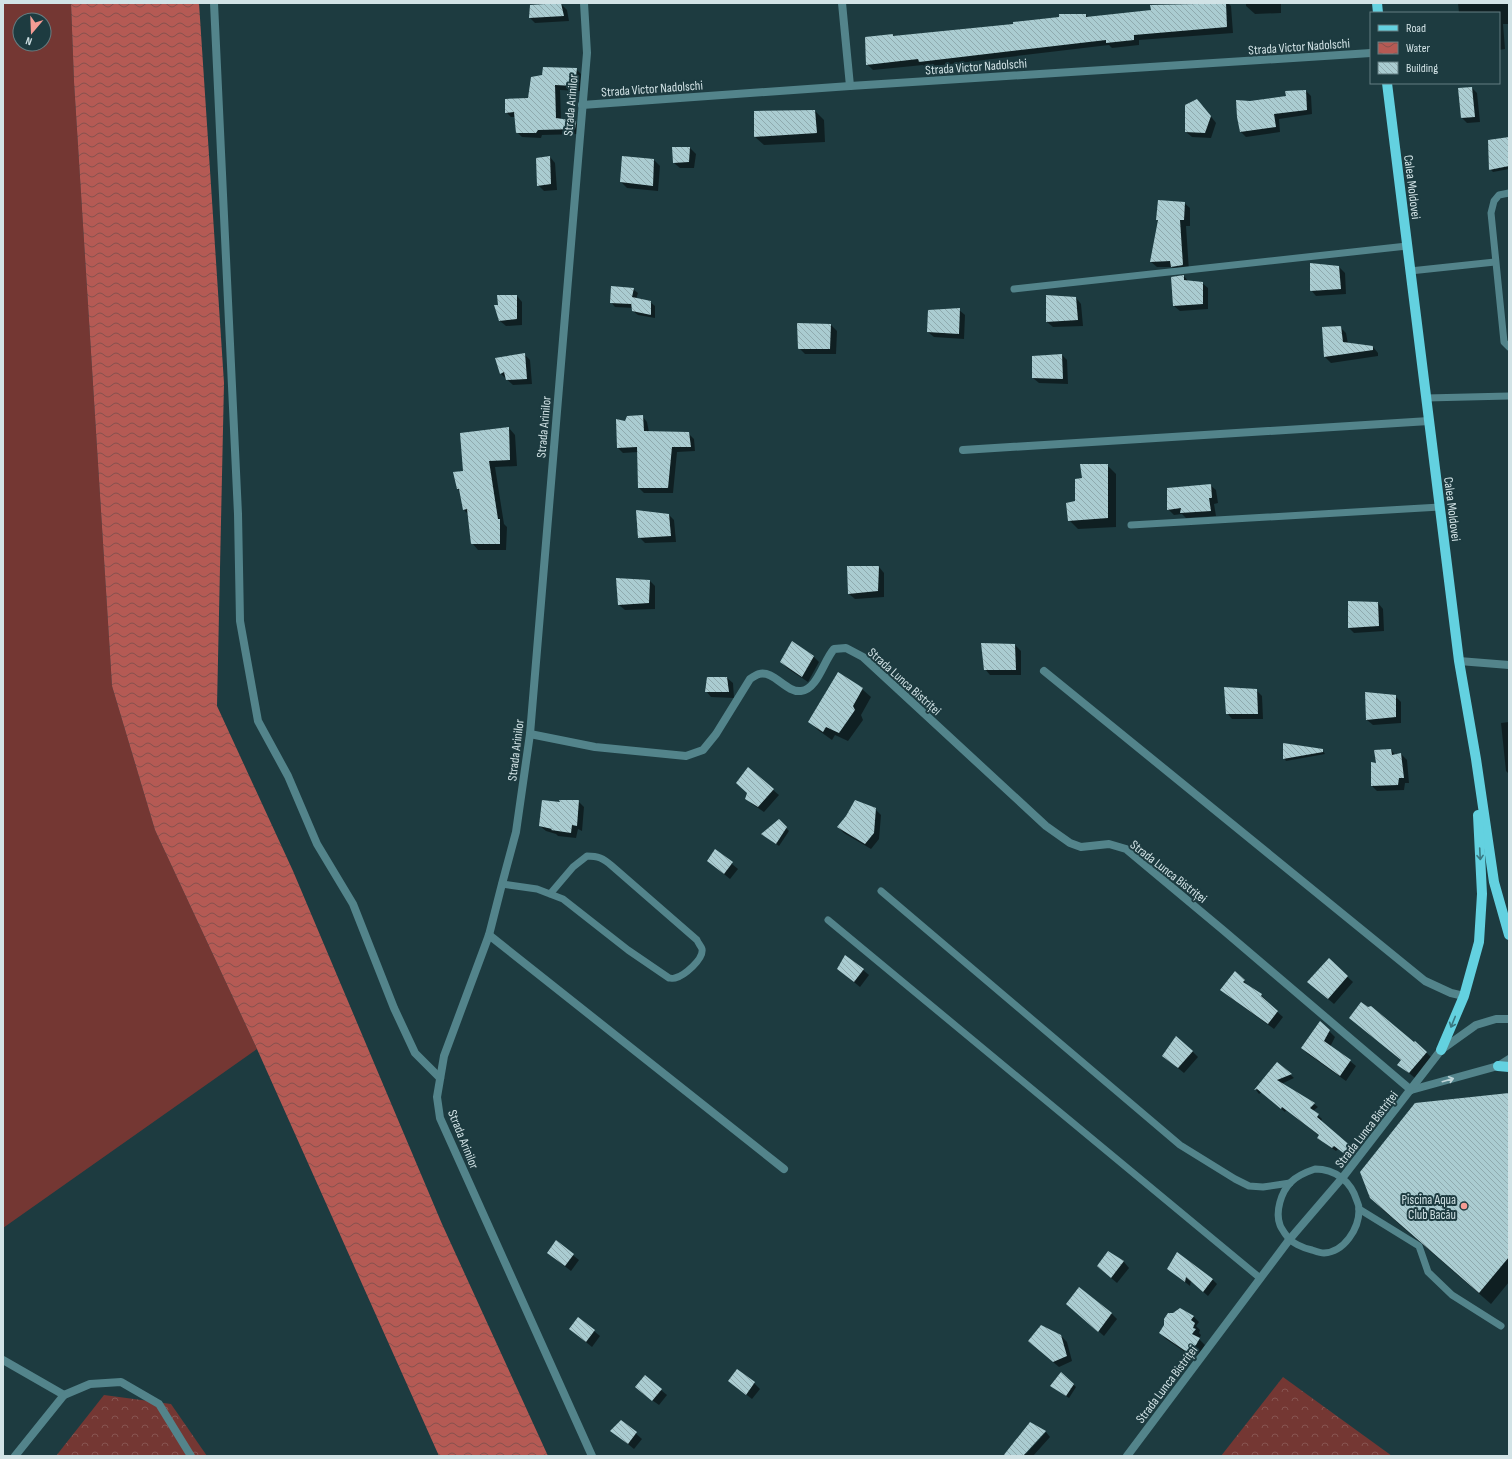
<svg xmlns="http://www.w3.org/2000/svg" width="1512" height="1459" font-family="'Sofia Sans Condensed',sans-serif">
<style>
.grass{fill:#743733;fill-rule:evenodd}
.forest{fill:url(#forest-crowns)}
.water{fill:url(#water-waves)}
.shadow{fill:#0007}
.building{fill:url(#building-back-hatch)}
.lines{fill:none;stroke-linecap:round;stroke-linejoin:round}
.lane{stroke:#53848b;stroke-width:7}
.street{stroke:#53848b;stroke-width:8}
.primary{stroke:#63d1e0;stroke-width:10}
.oneway{stroke:#397780}
.oneway2{stroke:#bfd5d8}
.poi-dot{fill:#f59c94;stroke:#1d3b40;stroke-width:1.5}
.labels{text-anchor:middle;stroke-width:4;stroke-linejoin:round;paint-order:stroke}
.street-label{font-size:13px;fill:#d2e3e6;stroke:#1d3b40}
.poi-label{font-size:13px;fill:#d2e3e6;stroke:#1d3b40;text-anchor:end}
</style>
<defs>
<pattern id="forest-crowns" width="20" height="18" patternUnits="userSpaceOnUse"><rect width="20" height="18" fill="#743733"/><path d="M2 6a3 3 0 1 1 6 0M12 15a3 3 0 1 1 6 0" fill="none" stroke="#875451"/></pattern>
<pattern id="water-waves" width="16" height="10" patternUnits="userSpaceOnUse"><rect width="16" height="10" fill="#b55a54"/><path d="M0 5q4-4 8 0t8 0" fill="none" stroke="#86514e"/></pattern>
<pattern id="building-back-hatch" width="6" height="6" patternUnits="userSpaceOnUse"><rect width="6" height="6" fill="#aaccd1"/><path d="M-1 5l2 2M0 0l6 6M5-1l2 2" fill="none" stroke="#8faaae"/></pattern>
</defs>
<rect width="100%" height="100%" fill="#1d3b40"/>
<path class="grass" d="M3,3H71L74,82L112,686L155,830L257,1049L3,1228ZM20,20H44V44H20Z"/>
<g class="forest">
<path d="M1283,1377L1392,1456H1221Z"/>
<path d="M104,1395L171,1404L207,1456H56Z"/>
</g>
<path class="water" d="M71,3H199L224,383L217,706L293,871L442,1224L548,1456H439L257,1049L155,830L112,686L74,82Z"/>
<g class="shadow">
<path d="M1201,3H1228L1231,6L1233,33L1139,40V45L1112,48L1109,45L925,67L923,65L873,70L867,64L893,35L895,37L1014,25L1086,15L1089,18L1199,5Z"/>
<path d="M1246,3H1281V13L1255,14L1246,6Z"/>
<path d="M1458,3H1509V24H1503L1505,49L1499,50V13H1459Z"/>
<path d="M561,4L567,10L569,21L535,23L530,18Z"/>
<path d="M576,69L581,74L580,91L560,90L561,120L575,122L580,127V134L542,135L541,138L522,137L517,132L516,117H511L506,112Z"/>
<path d="M1472,88L1477,93L1480,122L1467,123L1462,118Z"/>
<path d="M1306,91L1311,96L1312,114L1279,119L1280,132L1246,137L1240,131L1250,102L1287,97Z"/>
<path d="M1203,106L1216,123L1211,138L1192,137L1186,132Z"/>
<path d="M815,111L824,120L825,142L764,145L755,137Z"/>
<path d="M1509,138V169L1493,172L1490,169Z"/>
<path d="M673,148H690L696,154L694,168H680L674,163Z"/>
<path d="M550,157L555,163L557,190L544,191L538,185Z"/>
<path d="M654,160L660,166L658,191L627,188L621,182Z"/>
<path d="M1184,203L1190,208V226H1186L1189,271L1177,272L1172,267H1157L1151,262L1159,222L1157,220Z"/>
<path d="M1339,267L1345,273L1346,294L1316,296L1311,290Z"/>
<path d="M1184,276L1188,281L1202,283L1208,288V309L1180,311L1174,306Z"/>
<path d="M633,289L638,293L636,299L650,302L655,306V318L638,315L633,311V308L615,307L611,302Z"/>
<path d="M517,296L522,302V325L506,326L500,321L499,306Z"/>
<path d="M1076,298L1081,304L1083,326L1053,327L1047,322Z"/>
<path d="M959,310L965,315L964,339L934,337L928,332Z"/>
<path d="M799,324L831,325L837,331L836,354H805L799,348Z"/>
<path d="M1340,327L1346,333L1348,344L1373,347L1378,353V356L1331,363L1325,357Z"/>
<path d="M524,354L530,360L532,384L513,385L501,374Z"/>
<path d="M1062,355L1067,360L1068,384L1039,383L1033,378Z"/>
<path d="M642,416L647,422L649,432L688,433L694,439L695,451L677,452L673,493H644L639,488L638,452L623,453L618,448L626,422Z"/>
<path d="M509,428L515,435L517,466L495,467L504,524L507,527L506,550H478L472,543L469,515L464,510L460,491L458,489L464,472Z"/>
<path d="M1107,465L1116,474V527L1078,529L1069,520L1083,479Z"/>
<path d="M1210,485L1216,490L1218,503L1214,504L1216,516L1186,518L1182,514L1174,515L1168,509Z"/>
<path d="M669,515L674,520L676,542L645,543L639,537Z"/>
<path d="M879,567L884,573V597L855,599L849,594Z"/>
<path d="M649,580L655,586V609L625,610L619,605Z"/>
<path d="M1378,603L1383,609L1384,631L1354,633L1349,628Z"/>
<path d="M1015,645L1021,651V675H990L985,669Z"/>
<path d="M813,656L819,662L808,682L787,668L782,662Z"/>
<path d="M708,678H727L733,683L734,698L711,697L706,691Z"/>
<path d="M862,689L871,697L861,715L863,720L848,741L835,735L832,740L818,730L809,721Z"/>
<path d="M1256,690L1262,696L1263,719H1232L1227,713Z"/>
<path d="M1395,696L1401,702V723L1373,725L1367,720Z"/>
<path d="M1509,722V774L1506,771L1501,723Z"/>
<path d="M1322,750L1325,754L1286,761L1284,758Z"/>
<path d="M1391,750L1396,756L1401,754L1407,760L1409,783H1405L1404,790L1377,791L1372,786L1377,764Z"/>
<path d="M748,769L779,795L764,812L752,804L746,799L748,793Z"/>
<path d="M578,801L584,807L582,831L578,829L576,838L558,836L556,834L546,831L540,826L562,803Z"/>
<path d="M875,809L881,815L879,839L871,849L844,833L838,827Z"/>
<path d="M779,821L789,831L779,846L765,836Z"/>
<path d="M715,850L738,869L730,879L708,861Z"/>
<path d="M1329,960L1353,982L1334,1004L1308,982Z"/>
<path d="M838,969L863,970L869,975L860,987Z"/>
<path d="M1244,981L1249,987L1261,995L1267,1001L1266,1002L1283,1017L1274,1029L1227,995L1221,989Z"/>
<path d="M1329,1031L1335,1037L1330,1047L1350,1061L1356,1066L1346,1081L1308,1054L1302,1048Z"/>
<path d="M1415,1042L1432,1058L1415,1078L1399,1065Z"/>
<path d="M1192,1051L1198,1057L1184,1073L1163,1056Z"/>
<path d="M1278,1063L1294,1078L1281,1084L1314,1104L1318,1107L1313,1111L1322,1119L1321,1121L1355,1152L1350,1158L1338,1149L1336,1151L1322,1141L1320,1136L1286,1110L1285,1112L1262,1092L1259,1094L1256,1090Z"/>
<path d="M1509,1094V1282L1491,1304L1383,1210L1371,1198Z"/>
<path d="M556,1242L579,1260L571,1271L554,1258Z"/>
<path d="M1108,1253L1124,1262L1129,1268L1117,1283L1104,1272Z"/>
<path d="M1174,1273L1213,1280L1217,1284L1208,1296L1191,1281L1190,1286Z"/>
<path d="M1067,1304L1111,1313L1117,1319L1104,1336Z"/>
<path d="M1180,1309L1194,1317L1199,1322L1196,1326L1200,1330L1199,1333L1201,1335L1199,1339L1205,1345L1202,1350L1194,1358L1166,1339L1160,1333L1173,1314Z"/>
<path d="M578,1318L600,1336L592,1347L570,1329Z"/>
<path d="M1061,1336L1067,1342L1072,1361L1059,1367L1035,1347Z"/>
<path d="M1061,1374L1076,1387L1069,1398L1051,1386Z"/>
<path d="M729,1381L754,1383L760,1389L752,1399Z"/>
<path d="M661,1390L667,1395L659,1405L642,1393Z"/>
<path d="M622,1421L642,1439L634,1449L612,1431Z"/>
<path d="M1030,1424L1045,1432H1044L1025,1453L1026,1454L1046,1432L1050,1437L1033,1456H1005Z"/>
</g>
<g class="building">
<path d="M561,3L564,16L529,18L530,5Z"/>
<path d="M1198,3H1226L1227,27L1134,35V40L1106,43V40L919,62L918,59L866,65L865,37L893,34V36L1013,24V22L1059,17V14H1086V17L1151,10L1150,5L1198,4Z"/>
<path d="M543,67L577,68L575,86L555,85L556,118L576,121L575,129L538,130L536,133H516L514,112L505,113V99L528,98L531,77L542,75Z"/>
<path d="M1472,87L1475,117L1461,118L1458,88Z"/>
<path d="M1306,90L1307,110L1274,114L1276,127L1240,132L1237,117L1236,100L1250,101L1286,96L1285,91Z"/>
<path d="M1197,99L1211,116L1205,133L1185,132V105Z"/>
<path d="M815,110L817,133L754,137V111Z"/>
<path d="M1509,137V166L1489,170L1488,140Z"/>
<path d="M672,147H690L689,162L673,163Z"/>
<path d="M550,156L551,184L537,186L536,158Z"/>
<path d="M622,156L654,159L653,186L620,182Z"/>
<path d="M1158,200L1185,202L1184,220H1180L1183,265L1171,267L1170,261L1150,262L1158,220H1156Z"/>
<path d="M1310,263L1339,266L1341,289L1310,291Z"/>
<path d="M1184,275V280L1203,282V304L1173,306L1171,277Z"/>
<path d="M611,286L634,288L632,297L651,301V315L632,311L631,302V304L610,303Z"/>
<path d="M497,295H517V319L499,321L494,305H498Z"/>
<path d="M1046,295L1076,297L1078,320L1046,322Z"/>
<path d="M960,308L959,334L927,332L928,310Z"/>
<path d="M797,323L831,324L830,349H798Z"/>
<path d="M1341,326L1343,342L1373,346V350L1324,357L1322,327Z"/>
<path d="M525,353L527,379L506,380L504,372L500,374L495,358Z"/>
<path d="M1062,354L1063,379L1032,378V356Z"/>
<path d="M643,415L644,431L689,432L691,447H672L668,488H638L637,447L617,448L616,419L625,421L627,416Z"/>
<path d="M509,427L510,460L489,461L498,519H500V544H471L467,509L463,510L459,489H457L453,472L463,471L460,433Z"/>
<path d="M1080,464H1108V518L1068,521L1066,503L1075,501V479L1082,478Z"/>
<path d="M1211,484L1212,498H1209L1211,511L1180,513L1181,508L1167,510V488Z"/>
<path d="M636,510L669,514L671,536L638,538Z"/>
<path d="M847,566H879L878,591L848,594Z"/>
<path d="M616,578L650,580L649,603L618,605Z"/>
<path d="M1348,601L1378,602L1379,626L1348,628Z"/>
<path d="M792,641L814,656L802,677L780,662Z"/>
<path d="M981,643L1015,644L1016,670H984Z"/>
<path d="M838,672L863,688L853,706L855,710L839,733L826,727L823,732L808,722Z"/>
<path d="M707,677H727L729,692H705Z"/>
<path d="M1224,687L1257,689L1258,714H1226Z"/>
<path d="M1365,692L1396,695V717L1366,720Z"/>
<path d="M1283,743L1323,749V752L1283,759Z"/>
<path d="M1391,749L1392,755L1401,753L1404,778H1399L1398,785L1371,786V762L1376,763L1374,750Z"/>
<path d="M748,767L774,789L758,807L745,799L747,793L736,783Z"/>
<path d="M542,800L560,802L559,800H579L577,826L572,825L571,833L551,830L552,829L539,826Z"/>
<path d="M855,800L876,808L874,833L865,844L837,827L846,816Z"/>
<path d="M779,819L787,827L776,844L761,834Z"/>
<path d="M715,849L733,862L724,874L707,861Z"/>
<path d="M845,955L864,969L854,982L837,969Z"/>
<path d="M1329,958L1348,976L1328,999L1307,982Z"/>
<path d="M1235,971L1245,980L1243,982L1262,994L1261,996L1278,1011L1268,1024L1220,990Z"/>
<path d="M1361,1002L1368,1007L1371,1006L1414,1042L1415,1041L1427,1052L1409,1073L1397,1065L1401,1060L1349,1018Z"/>
<path d="M1320,1021L1330,1030L1324,1041L1351,1060L1340,1076L1301,1048Z"/>
<path d="M1176,1036L1193,1051L1178,1068L1162,1056Z"/>
<path d="M1277,1062L1292,1074L1277,1080L1315,1103L1310,1108L1319,1114L1317,1117L1352,1147L1346,1155L1334,1146L1332,1148L1317,1138L1319,1135L1282,1107L1281,1109L1257,1089L1254,1090Z"/>
<path d="M1509,1093V1257L1479,1293L1370,1198L1360,1172L1415,1103Z"/>
<path d="M556,1240L574,1254L565,1266L547,1253Z"/>
<path d="M1108,1251L1124,1261L1111,1278L1097,1266Z"/>
<path d="M1177,1252L1213,1279L1203,1292L1186,1277L1185,1282L1167,1269Z"/>
<path d="M1079,1287L1112,1313L1098,1332L1066,1304Z"/>
<path d="M1180,1308L1194,1316L1191,1320L1195,1323L1193,1328L1196,1329L1192,1334L1200,1338L1196,1345L1187,1352L1159,1333L1164,1325V1319L1168,1313H1173Z"/>
<path d="M578,1317L595,1330L586,1342L569,1329Z"/>
<path d="M1041,1325L1061,1335L1067,1356L1053,1362L1028,1341Z"/>
<path d="M737,1369L755,1382L746,1395L728,1381Z"/>
<path d="M1061,1372L1074,1384L1066,1396L1050,1386Z"/>
<path d="M645,1375L662,1389L652,1401L635,1387Z"/>
<path d="M621,1420L637,1432L628,1444L610,1431Z"/>
<path d="M1030,1422L1046,1431L1023,1456H1003Z"/>
</g>
<g class="lines">
<g class="lane">
<path d="M1509,193L1499,195L1494,201L1491,213L1504,342L1509,347"/>
<path d="M1410,271L1495,262"/>
<path d="M1014,289L1407,246"/>
<path d="M1426,398L1509,396"/>
<path d="M1131,525L1440,507"/>
<path d="M502,884L537,889L563,899L628,950L669,978C670,978 674,979 675,978C684,976 704,959 702,949C701,946 698,943 697,940L612,866C603,858 598,856 587,856L573,867L550,894"/>
<path d="M881,891L1180,1145L1235,1179L1249,1186L1263,1187L1290,1183"/>
<path d="M828,920L1260,1278"/>
<path d="M1315,1169C1335,1169 1351,1181 1357,1201C1358,1203 1359,1207 1359,1210C1359,1229 1344,1252 1324,1253C1320,1253 1315,1251 1312,1250C1303,1248 1291,1243 1286,1235C1284,1232 1281,1228 1280,1225C1275,1212 1281,1192 1291,1182C1297,1176 1306,1172 1315,1169Z"/>
<path d="M1359,1209L1419,1246L1428,1272L1452,1295L1501,1326"/>
</g>
<g class="street">
<path d="M214,3L238,514L240,621L258,721L288,776L317,844L353,904L394,1008L415,1053L440,1078"/>
<path d="M584,3L587,53L530,734L516,832L502,884L489,935L444,1056L437,1097L440,1118L592,1456"/>
<path d="M842,3L850,86"/>
<path d="M582,105L850,86L1371,53"/>
<path d="M963,450L1429,421"/>
<path d="M1459,661L1509,665"/>
<path d="M1044,671L1425,981L1451,993L1464,996"/>
<path d="M530,734L595,747L686,756L703,750L716,734L750,679C753,677 756,675 759,674C774,670 786,693 801,691C817,690 824,660 834,649L846,648L863,657L1046,826L1070,843L1081,847L1109,844L1126,849L1223,930L1411,1090"/>
<path d="M489,935L784,1169"/>
<path d="M1411,1090L1498,1066L1509,1059"/>
<path d="M3,1360L64,1395"/>
<path d="M15,1456L64,1395L90,1384L121,1382L159,1404L191,1456"/>
<path d="M1127,1456L1289,1240L1343,1177L1441,1050L1476,1025L1496,1019H1509"/>
</g>
<g class="primary">
<path d="M1377,3L1378,13"/>
<path d="M1387,83L1459,661L1476,759L1494,882L1509,935"/>
<path d="M1441,1050L1464,996L1479,942L1482,894L1478,815"/>
<path d="M1498,1066L1509,1067"/>
</g>
</g>
<defs><path id="oneway-shaft" d="M-6 0H5M1.5-3L5.5 0L1.5 3" fill="none" stroke-width="1.6" stroke-linecap="round" stroke-linejoin="round"/></defs>
<g class="oneway">
<use href="#oneway-shaft" transform="translate(1480 854) rotate(87)"/>
<use href="#oneway-shaft" transform="translate(1453 1022) rotate(112)"/>
</g>
<use class="oneway2" href="#oneway-shaft" transform="translate(1448 1080) rotate(-16)"/>
<circle class="poi-dot" cx="1464" cy="1206" r="4"/>
<g class="labels">
<g class="street-label">
<text transform="translate(1299 46) rotate(-4)" y="5">Strada Victor Nadolschi</text>
<text transform="translate(976 66) rotate(-4)" y="5">Strada Victor Nadolschi</text>
<text transform="translate(652 88) rotate(-4)" y="5">Strada Victor Nadolschi</text>
<text transform="translate(570 105) rotate(-85)" y="5">Strada Arinilor</text>
<text transform="translate(1413 187) rotate(83)" y="5">Calea Moldovei</text>
<text transform="translate(543 427) rotate(-85)" y="5">Strada Arinilor</text>
<text transform="translate(1453 509) rotate(83)" y="5">Calea Moldovei</text>
<text transform="translate(905 681) rotate(42)" y="5">Strada Lunca Bistriței</text>
<text transform="translate(515 750) rotate(-83)" y="5">Strada Arinilor</text>
<text transform="translate(1169 871) rotate(38)" y="5">Strada Lunca Bistriței</text>
<text transform="translate(1366 1129) rotate(-52)" y="5">Strada Lunca Bistriței</text>
<text transform="translate(464 1139) rotate(68)" y="5">Strada Arinilor</text>
<text transform="translate(1166 1384) rotate(-53)" y="5">Strada Lunca Bistriței</text>
</g>
<g class="poi-label">
<text x="1456" y="1204">Piscina Aqua<tspan x="1456" dy="15">Club Bacău</tspan></text>
</g>
</g>
<rect width="1512" height="1459" fill="none" stroke="#d2e3e6" stroke-width="8"/>
<rect x="1370" y="12" width="130" height="72" fill="#1d3b40" stroke="#657e82"/>
<rect x="1378" y="25" width="20" height="6" fill="#63d1e0" stroke="#657e82"/>
<text x="1406" y="32" font-size="12" fill="#d2e3e6">Road</text>
<rect x="1378" y="42" width="20" height="12" fill="url(#water-waves)" stroke="#657e82"/>
<text x="1406" y="52" font-size="12" fill="#d2e3e6">Water</text>
<rect x="1378" y="62" width="20" height="12" fill="url(#building-back-hatch)" stroke="#657e82"/>
<text x="1406" y="72" font-size="12" fill="#d2e3e6">Building</text>
<g transform="translate(32 32) rotate(199)"><circle r="19" fill="#1d3b40" stroke="#657e82"/>
<path d="M0-3L7 15L0 10L-7 15Z" fill="#f59c94"/>
<text y="-6" font-size="11" font-weight="bold" text-anchor="middle" fill="#d2e3e6">N</text>
</g>
</svg>
